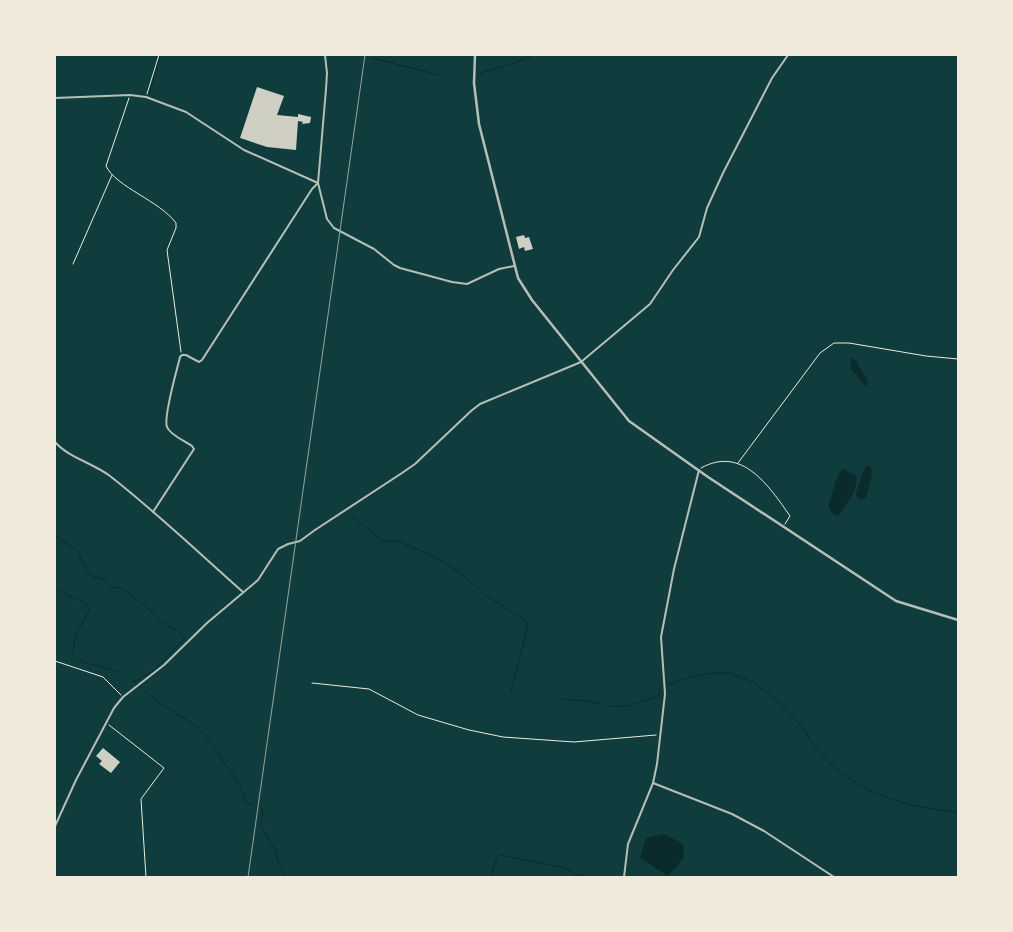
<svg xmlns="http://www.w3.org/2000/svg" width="1013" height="932" font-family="'Public Sans',sans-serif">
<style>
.water{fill:#0a2a2b}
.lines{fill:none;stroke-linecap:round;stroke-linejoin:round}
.stream{stroke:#0a2a2b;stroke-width:1}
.building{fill:#cfcfc3}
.path{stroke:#f1e9da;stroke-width:1}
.minor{stroke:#b8beb3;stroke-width:2}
.tertiary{stroke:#b8beb3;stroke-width:2.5}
.rail{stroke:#97a49c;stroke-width:1}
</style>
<rect width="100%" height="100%" fill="#0f3d3e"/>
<g class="water">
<path d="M853,358L858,363L857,364C862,369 863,375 868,380L866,387L851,369V359Z"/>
<path d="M869,465L872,469V475L866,498L861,500L857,498L856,494L864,469Z"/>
<path d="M843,469L856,476C859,490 846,504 839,516H836L832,513L828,506C833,496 835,475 843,469Z"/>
<path d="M665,834L683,844C685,849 682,853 684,858L669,875H666L640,858L646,838Z"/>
</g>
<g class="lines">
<g class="stream">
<path d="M372,58L439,75"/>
<path d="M480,73L514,63L531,56"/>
<path d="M149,94L160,55"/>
<path d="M352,516L382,541H398L437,558L462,574L487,596L527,622V630L511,691H512"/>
<path d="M55,536L77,550L86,570L90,575L104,580L111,587L122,588L152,612L159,620L180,633L185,638L154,670L134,682"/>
<path d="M55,589L85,603L90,609L75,636L73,653"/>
<path d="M80,661L119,672"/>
<path d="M131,679L137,684"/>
<path d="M755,684C772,696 787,708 800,725C808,735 814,747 823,756C859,795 907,807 958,812"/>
<path d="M667,685L691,677L712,673H730L752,682"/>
<path d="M143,689C160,708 187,715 205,735C213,743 218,755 225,764C234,776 242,785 245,801L253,806"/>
<path d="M561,699L587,701L602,704"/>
<path d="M610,706H628L659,696L660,687L663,685"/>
<path d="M261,808L263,810L261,826L275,850L279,864L285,874L284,877"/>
<path d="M490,877L497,858L500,855L565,868L575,874L588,877"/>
</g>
</g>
<g class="building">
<path d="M257,87L284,96L277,115L298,117V114L311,117L310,123L302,124L303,122L298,121L296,150L267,147L240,138Z"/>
<path d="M524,235L525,238L529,237L533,249L525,251L524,247L519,249L516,237Z"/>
<path d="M103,748L120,762L111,773L99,764L102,761L96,756Z"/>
</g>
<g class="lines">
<g class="path">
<path d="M147,94L159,55"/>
<path d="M129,98L106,166C116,187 160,201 176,223V228L167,250L181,352"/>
<path d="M73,264L112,175"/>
<path d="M738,463L820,353L834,343H849L926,356L958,359"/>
<path d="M701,468C742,445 769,486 790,516L785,524"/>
<path d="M55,661L103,677L121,695"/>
<path d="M312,683L369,689L418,715L469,730L503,737L574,742L656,735"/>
<path d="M109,725L164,768L141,799L146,877"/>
</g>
<g class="minor">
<path d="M325,55L327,73L326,89L318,183L327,219L334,228L374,249L394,265L400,268L452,282L467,284L499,269L514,266"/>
<path d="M55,98L130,95L146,97L186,112L244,150L318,183"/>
<path d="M55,442C69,458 93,463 110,476C156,512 199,553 243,592"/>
<path d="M153,512L194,449L192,446C185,441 170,435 167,427C163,417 177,370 180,357L182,355H186L199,362L202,360L312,189L318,183"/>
<path d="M653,783L732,814L764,831L834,877"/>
<path d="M55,826L76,780L114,708L123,697L164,665L207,623L258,580L278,549L288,544L300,541L315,530L402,473L415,464L471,411L480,404L581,362L650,304L673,270L699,237L707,208L723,173L772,78L788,55"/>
<path d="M624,877L628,844L653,783L657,764L665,694L661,637L674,569L699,470"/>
</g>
<path class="tertiary" d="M475,55L474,83L479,124L518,278L532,300L629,421L708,477L896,601L958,620"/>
<path class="rail" d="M248,877L365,55"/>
</g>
<rect width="1013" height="932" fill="none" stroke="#f1e9da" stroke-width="112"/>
</svg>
